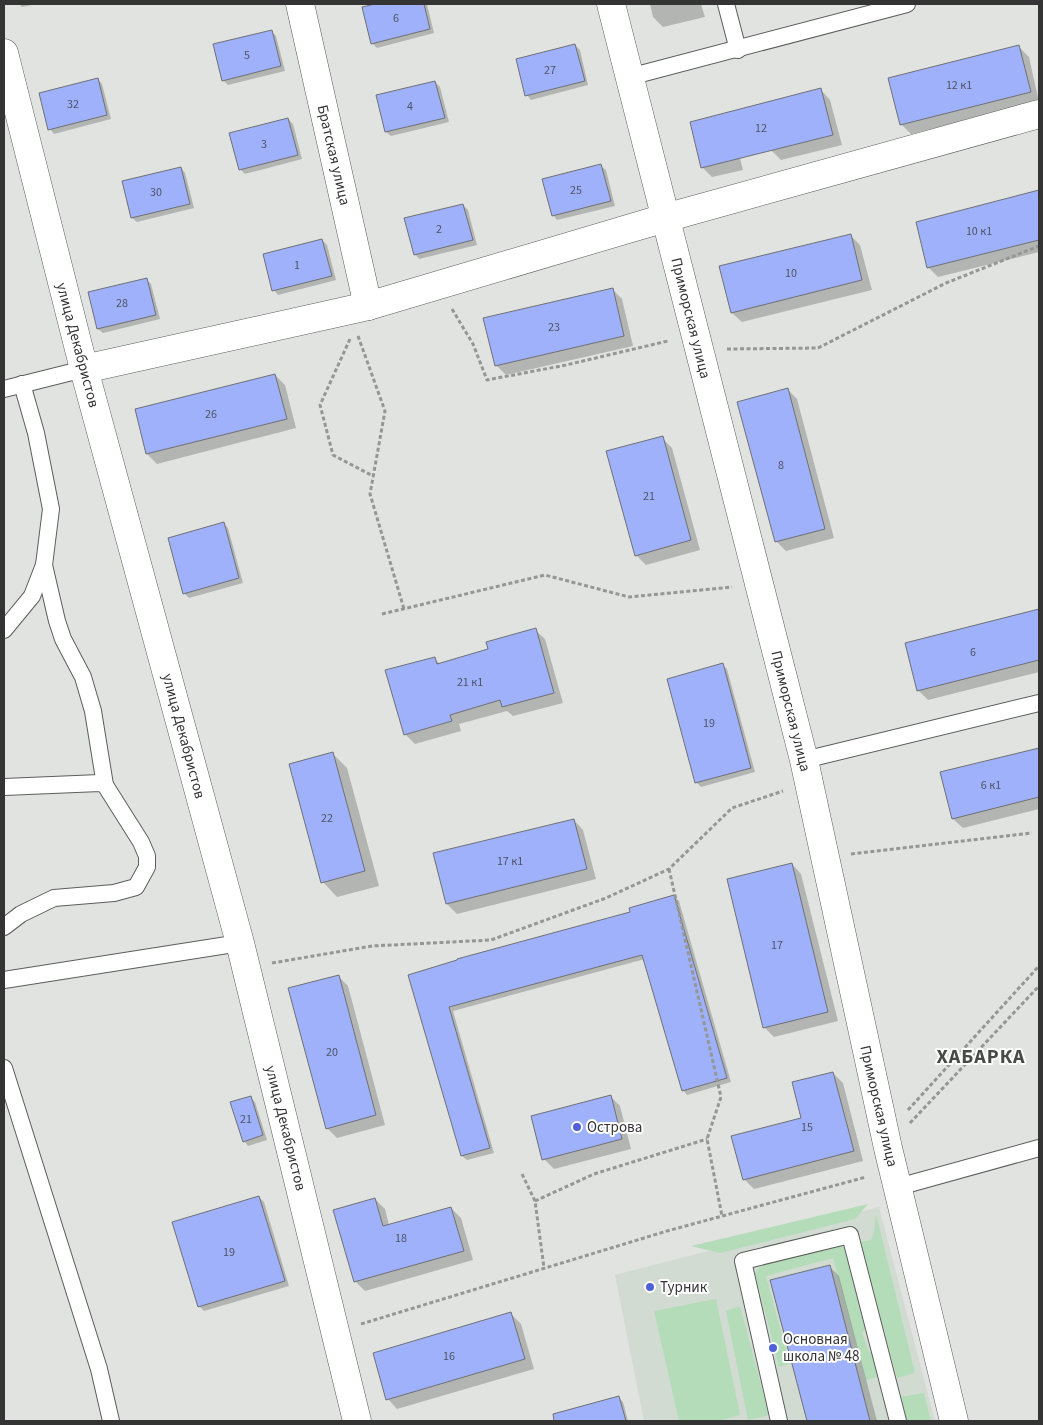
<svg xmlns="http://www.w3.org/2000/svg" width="1043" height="1425" font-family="'Source Sans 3',sans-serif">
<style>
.built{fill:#d1dbd2}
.green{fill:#b4dcb9}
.shadow{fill:#0003}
.building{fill:#9eb1fa;stroke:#6f7074}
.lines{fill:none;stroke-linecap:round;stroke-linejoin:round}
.lane-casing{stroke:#5b5e5c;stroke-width:18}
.street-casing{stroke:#5b5e5c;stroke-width:29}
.path{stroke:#959795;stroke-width:3;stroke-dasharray:4 2.5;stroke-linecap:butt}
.lane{stroke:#fff;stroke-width:16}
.street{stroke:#fff;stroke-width:28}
.poi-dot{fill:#4e61d7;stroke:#fff;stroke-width:2}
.labels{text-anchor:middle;stroke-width:4;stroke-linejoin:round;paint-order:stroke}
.number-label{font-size:12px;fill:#4e5365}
.street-label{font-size:15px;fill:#333433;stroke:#fff}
.poi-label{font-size:15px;fill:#333433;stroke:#fff;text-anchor:start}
.district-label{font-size:20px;font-weight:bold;letter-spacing:1px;fill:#474a47;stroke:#fff}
</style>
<rect width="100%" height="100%" fill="#e0e3e0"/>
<path class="built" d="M879,1207L935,1421H644L615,1275Z"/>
<g class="green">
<path d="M868,1204L855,1219L720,1253L691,1246Z"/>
<path d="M876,1214L915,1373L897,1378L860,1242L871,1240L874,1233Z"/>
<path d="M839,1245L848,1250L868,1328L862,1332L869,1352H877L881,1376L866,1380L833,1258L766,1276L790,1364L779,1367L755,1273L765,1261Z"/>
<path d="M716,1299L740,1415L719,1421H679L654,1311Z"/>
<path d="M740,1306L769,1415L748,1420L726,1311Z"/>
<path d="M924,1393L931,1421H906L900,1397Z"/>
</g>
<g class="shadow">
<path d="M19,4H37L22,7Z"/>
<path d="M380,4H427L434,33L377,48L372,43L363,8Z"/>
<path d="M650,4H701L705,17L663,27L653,17Z"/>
<path d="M271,31L276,36L285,71L228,85L223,80Z"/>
<path d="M575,45L580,50L588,85L531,100L527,95Z"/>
<path d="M1019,47L1029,57L1039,102L911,134L901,124Z"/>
<path d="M98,79L102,84L111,119L54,134L50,129Z"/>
<path d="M435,82L440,87L449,122L391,136L386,132L377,96Z"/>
<path d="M821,90L830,100L842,145L781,160L771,150Z"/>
<path d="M288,119L293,124L302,159L245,174L240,169Z"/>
<path d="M731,124L743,170L712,177L702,167Z"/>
<path d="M601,166L606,170L615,206L557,220L553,215Z"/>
<path d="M181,168L185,173L194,208L137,222L132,218L123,182Z"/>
<path d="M1039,192V252L938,277L928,267L917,222Z"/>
<path d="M463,205L468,210L477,245L419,259L415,254Z"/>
<path d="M850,235L860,245L872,290L742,322L732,313Z"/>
<path d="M322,240L327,245L336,280L278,295L274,290Z"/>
<path d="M146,279L151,284L160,319L103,333L98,329Z"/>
<path d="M612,289L622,299L633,346L506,375L496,365Z"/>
<path d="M275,375L285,385L296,428L157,464L147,454Z"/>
<path d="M787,389L797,399L834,538L786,551L776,541Z"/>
<path d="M662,438L672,448L700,550L646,565L636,555Z"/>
<path d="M224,524L228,528L243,583L189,598L184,593Z"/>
<path d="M1039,610V672L928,700L918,690L907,644Z"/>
<path d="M535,630L545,639L563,703L513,716L507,711L459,724L461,731L415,744L405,734L434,658L440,664L489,650Z"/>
<path d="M723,665L727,669L755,772L701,787L696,782Z"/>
<path d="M1039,749V809L963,828L953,819L941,773Z"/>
<path d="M332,753L347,768L379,886L337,897L323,882Z"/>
<path d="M574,820L583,830L596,879L457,914L447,904Z"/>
<path d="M792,864L801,874L838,1021L774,1037L764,1027Z"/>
<path d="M674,896L679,901L731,1082L687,1095L683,1090L645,959L453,1011L494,1153L467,1160L462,1156L410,975L631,913Z"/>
<path d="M338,976L348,986L385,1125L337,1138L327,1128Z"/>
<path d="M833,1073L843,1083L863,1161L754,1189L744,1179L803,1119Z"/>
<path d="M610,1096L620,1106L631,1149L554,1169L544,1159Z"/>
<path d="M250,1097L255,1102L267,1140L248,1146L244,1141Z"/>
<path d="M259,1197L264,1202L289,1286L204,1311L199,1306Z"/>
<path d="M375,1199L385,1209L389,1225L451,1208L461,1218L473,1260L365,1291L355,1281Z"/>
<path d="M829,1266L839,1276L877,1421H809L772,1281Z"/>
<path d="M511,1314L521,1324L534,1369L397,1409L388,1399Z"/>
<path d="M619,1398L623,1402L628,1421H573L570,1411Z"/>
</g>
<g class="building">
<path d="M375,4H424L430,29L371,44L362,7Z"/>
<path d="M272,30L281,66L222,81L213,44Z"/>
<path d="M575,44L585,81L525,96L516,59Z"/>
<path d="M1019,45L1031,92L900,125L888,78Z"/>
<path d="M98,78L107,115L48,130L39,93Z"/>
<path d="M435,81L445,118L385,132L376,95Z"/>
<path d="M821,88L833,135L701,168L690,122Z"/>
<path d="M288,118L298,155L239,170L229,133Z"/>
<path d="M601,164L611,201L552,216L542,179Z"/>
<path d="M181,167L190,204L131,218L122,181Z"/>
<path d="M1039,190V240L927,268L916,222Z"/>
<path d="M463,204L473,240L414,255L404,218Z"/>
<path d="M851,234L862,280L731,313L719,266Z"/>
<path d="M322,239L332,276L272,291L263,254Z"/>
<path d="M147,278L156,315L97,329L88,292Z"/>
<path d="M613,288L624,336L495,366L483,318Z"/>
<path d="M275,374L287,419L146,454L135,409Z"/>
<path d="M788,388L825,529L775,542L737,402Z"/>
<path d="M663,436L691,540L635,556L606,451Z"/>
<path d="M224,522L239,578L183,594L168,538Z"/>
<path d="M1039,609V660L917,691L905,643Z"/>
<path d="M536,628L554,693L502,707L500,700L450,715L452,721L404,735L385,670L435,657L437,664L488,649L486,642Z"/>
<path d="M723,663L751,768L695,783L667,679Z"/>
<path d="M1039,748V797L952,819L940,772Z"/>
<path d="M333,752L365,871L321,883L289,764Z"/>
<path d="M574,819L587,869L446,904L433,853Z"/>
<path d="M792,863L828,1012L763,1028L727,879Z"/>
<path d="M674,895L727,1078L682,1091L642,955L449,1007L490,1148L461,1156L408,975L457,960V959L630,912L629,908Z"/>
<path d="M339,975L376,1115L326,1129L288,988Z"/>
<path d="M833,1072L854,1151L743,1180L731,1136L801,1118L792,1082Z"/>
<path d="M611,1095L622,1139L542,1160L531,1116Z"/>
<path d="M251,1096L263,1135L243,1142L230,1102Z"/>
<path d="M259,1196L285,1281L198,1307L172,1222Z"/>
<path d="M375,1198L383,1226L451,1207L464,1251L354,1282L333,1210Z"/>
<path d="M830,1265L870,1421H807L770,1280Z"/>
<path d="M511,1312L525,1359L386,1400L373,1353Z"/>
<path d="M619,1396L626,1421H554L553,1414Z"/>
</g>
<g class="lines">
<g class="lane-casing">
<g id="lane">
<path d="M726,4L738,50"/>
<path d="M629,77L907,4"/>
<path d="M4,389L84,369"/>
<path d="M44,565L57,621L63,639L83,677L93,711L105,785"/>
<path d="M4,630L32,596L44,565L51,509L36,433L22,384"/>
<path d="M804,760L1039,703"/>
<path d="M4,787L100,783L105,785L141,842L147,856V867L136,887L114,893L54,898L21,914L4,927"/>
<path d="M4,980L240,943"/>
<path d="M4,1068L99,1369L111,1421"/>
<path d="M898,1187L1039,1148"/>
<path d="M779,1421L743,1261L850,1235L898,1421"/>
</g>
</g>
<g class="street-casing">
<g id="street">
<path d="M300,4L368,306"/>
<path d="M611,4L804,760L888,1148L954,1421"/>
<path d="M4,53L84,369L240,943L357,1421"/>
<path d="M84,369L368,306L665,218L1039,114"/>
</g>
</g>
<g class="path">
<path d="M452,309L473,344L487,380L566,365L668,341"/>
<path d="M358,336L385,411L370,494L404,609"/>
<path d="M350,339L320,405L333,455L373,476"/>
<path d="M727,349L818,348L946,283L1039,246"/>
<path d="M382,614L545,575L629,597L732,587"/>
<path d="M851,854L1032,833"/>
<path d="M669,869L721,1097L707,1139L722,1216"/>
<path d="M272,963L372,946L491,940L606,898L669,869L732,808L783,791"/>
<path d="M908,1110L1039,966"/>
<path d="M910,1123L1039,986"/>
<path d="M522,1174L535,1201L544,1268"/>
<path d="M535,1201L594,1174L707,1139"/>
<path d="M361,1324L667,1231L866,1177"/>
</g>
<use href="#lane" class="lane"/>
<use href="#street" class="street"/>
</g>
<g class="poi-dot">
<circle cx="577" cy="1127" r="5"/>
<circle cx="650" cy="1287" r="5"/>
<circle cx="773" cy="1348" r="5"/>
</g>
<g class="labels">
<g class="number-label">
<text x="396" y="22">6</text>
<text x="247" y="59">5</text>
<text x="550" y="74">27</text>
<text x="959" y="89">12 к1</text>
<text x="73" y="108">32</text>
<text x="410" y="110">4</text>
<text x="761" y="132">12</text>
<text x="264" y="148">3</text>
<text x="576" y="194">25</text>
<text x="156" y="196">30</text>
<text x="439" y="233">2</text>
<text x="979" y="235">10 к1</text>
<text x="297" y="269">1</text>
<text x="791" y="277">10</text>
<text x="122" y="307">28</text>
<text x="554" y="331">23</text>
<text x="211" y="418">26</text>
<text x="781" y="469">8</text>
<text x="649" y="500">21</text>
<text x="973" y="656">6</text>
<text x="470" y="686">21 к1</text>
<text x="709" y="727">19</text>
<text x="991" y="789">6 к1</text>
<text x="327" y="822">22</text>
<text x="510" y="865">17 к1</text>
<text x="777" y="949">17</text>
<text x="332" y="1056">20</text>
<text x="246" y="1123">21</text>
<text x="807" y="1131">15</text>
<text x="401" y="1242">18</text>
<text x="229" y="1256">19</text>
<text x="449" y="1360">16</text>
</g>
<g class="street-label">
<text transform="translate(334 155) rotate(77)" y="5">Братская улица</text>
<text transform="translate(691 318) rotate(76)" y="5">Приморская улица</text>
<text transform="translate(78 345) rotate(75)" y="5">улица Декабристов</text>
<text transform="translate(791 711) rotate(76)" y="5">Приморская улица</text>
<text transform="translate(184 736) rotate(75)" y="5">улица Декабристов</text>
<text transform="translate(879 1106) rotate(77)" y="5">Приморская улица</text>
<text transform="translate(286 1128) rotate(76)" y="5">улица Декабристов</text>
</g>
<g class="poi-label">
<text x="587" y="1132">Острова</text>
<text x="660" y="1292">Турник</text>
<text x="783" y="1344">Основная<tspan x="783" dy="17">школа № 48</tspan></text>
</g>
<g class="district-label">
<text x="981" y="1063">ХАБАРКА</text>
</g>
</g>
<rect width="1043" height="1425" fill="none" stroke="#333433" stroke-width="10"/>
</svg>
